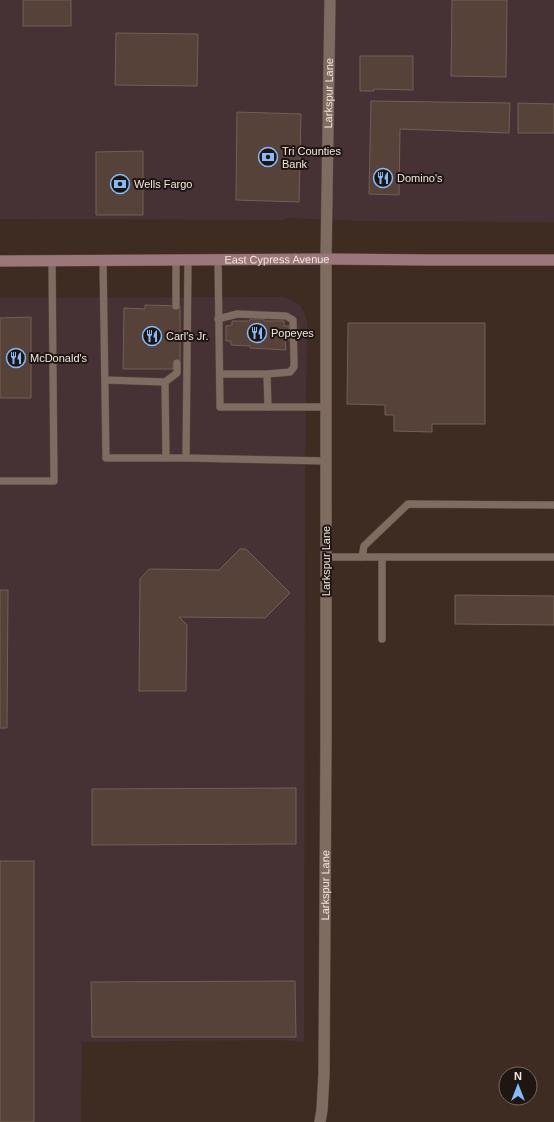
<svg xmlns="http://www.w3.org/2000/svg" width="554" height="1122" font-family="Arial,sans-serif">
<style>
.commercial{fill:#463235}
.building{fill:#564238;stroke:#745e54}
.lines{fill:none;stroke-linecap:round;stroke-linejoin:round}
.service-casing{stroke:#5a4b42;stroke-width:8}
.minor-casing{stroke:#5a4b42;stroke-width:12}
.secondary-casing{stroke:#5a4b42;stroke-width:12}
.service{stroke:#806b60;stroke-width:7}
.minor{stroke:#806b60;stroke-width:11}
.secondary{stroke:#9b767a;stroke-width:11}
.labels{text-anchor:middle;stroke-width:4;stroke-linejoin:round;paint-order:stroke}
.street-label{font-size:11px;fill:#f2e6e0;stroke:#1f1612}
.poi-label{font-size:11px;fill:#f2e6e0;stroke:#1f1612;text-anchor:start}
</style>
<rect width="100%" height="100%" fill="#3e2c22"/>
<g class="commercial">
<path d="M0,0H554V222L365,221L289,218L281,220L0,219Z"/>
<path d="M280,297L286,298L299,305L305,314L307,323L305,486L304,1042L279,1040L82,1042L81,1122H0V298Z"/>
</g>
<g class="building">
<rect x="23" y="0" width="48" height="26"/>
<path d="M452,0H507L506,77L451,76Z"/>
<path d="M116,33L198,34L197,86L115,85Z"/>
<path d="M360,56H413V90L374,89V91H360Z"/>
<path d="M371,101L510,103L509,133L400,129L399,195L369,194Z"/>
<path d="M518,103L554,104V133H518Z"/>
<path d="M237,112L301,114L299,202L236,200Z"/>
<path d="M143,151V215H96V152Z"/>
<path d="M145,305L180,306V363H173V369H123L124,308L145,309Z"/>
<path d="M31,317V398H0V318Z"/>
<path d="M250,319H264V321H284V326H289V340H285L286,350L250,348V346L231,345V341H226V326L232,325V321H250Z"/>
<path d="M348,323H485V424H432V432L394,431V415H385V405L347,404Z"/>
<path d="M240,549H246L290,593L265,618L179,617L187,625L186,691H139L140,579L149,569L219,570Z"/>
<path d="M0,590H8L7,728H0Z"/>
<path d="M455,595L554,596V625L455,624Z"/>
<path d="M296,788V844L92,845V789Z"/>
<rect x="0" y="861" width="34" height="261"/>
<path d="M295,981L296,1037H92L91,982Z"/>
</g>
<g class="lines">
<g class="service-casing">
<g id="service">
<path d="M218,259L220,407H268"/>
<path d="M103,260L106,458H186L326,461"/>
<path d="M176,260V306"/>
<path d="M218,319L237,314L286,316L293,320L294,360V367L290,372L267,374H220"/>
<path d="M267,374L268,407H327"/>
<path d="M105,380L165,382L177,373V363"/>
<path d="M165,382L166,458"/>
<path d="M186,458L188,260"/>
<path d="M0,481H54L52,261"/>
<path d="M326,557H554"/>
<path d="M362,557L364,546L408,504L554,505"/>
<path d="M382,557V639"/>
</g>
</g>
<g class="minor-casing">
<g id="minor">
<path id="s1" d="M320,1122L322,1110L324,1074L326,742V259L330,0"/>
</g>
</g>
<g class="secondary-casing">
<g id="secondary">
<path id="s2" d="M0,261L326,259L429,260H554"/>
</g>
</g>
<use href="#service" class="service"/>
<use href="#minor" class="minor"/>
<use href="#secondary" class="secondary"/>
</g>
<defs>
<g id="bank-ring" transform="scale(1)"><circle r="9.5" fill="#1f1612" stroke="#84bcfb" stroke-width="1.5"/><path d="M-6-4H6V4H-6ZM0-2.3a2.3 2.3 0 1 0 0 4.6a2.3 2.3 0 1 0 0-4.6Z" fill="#84bcfb"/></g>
<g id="restaurant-ring" transform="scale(1)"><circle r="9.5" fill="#1f1612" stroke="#84bcfb" stroke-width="1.5"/><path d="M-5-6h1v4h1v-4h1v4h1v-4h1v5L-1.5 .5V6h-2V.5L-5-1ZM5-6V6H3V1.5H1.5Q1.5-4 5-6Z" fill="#84bcfb"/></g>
</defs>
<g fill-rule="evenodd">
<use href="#bank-ring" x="268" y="157"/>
<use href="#restaurant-ring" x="383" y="178"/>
<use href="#bank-ring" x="120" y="184"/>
<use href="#restaurant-ring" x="257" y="333"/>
<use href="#restaurant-ring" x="152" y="336"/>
<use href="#restaurant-ring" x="16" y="358"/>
</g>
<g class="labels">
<g class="street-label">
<text dy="4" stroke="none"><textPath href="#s1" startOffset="1029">Larkspur Lane</textPath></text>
<text dy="4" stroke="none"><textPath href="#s2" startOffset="277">East Cypress Avenue</textPath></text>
<text transform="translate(326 561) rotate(-90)" y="4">Larkspur Lane</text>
<text dy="4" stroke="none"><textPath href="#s1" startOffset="237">Larkspur Lane</textPath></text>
</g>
<g class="poi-label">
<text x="282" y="155">Tri Counties<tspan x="282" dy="13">Bank</tspan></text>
<text x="397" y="182">Domino's</text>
<text x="134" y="188">Wells Fargo</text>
<text x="271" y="337">Popeyes</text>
<text x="166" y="340">Carl's Jr.</text>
<text x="30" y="362">McDonald's</text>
</g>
</g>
<g transform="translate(518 1086)"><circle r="19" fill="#1f1612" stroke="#736964"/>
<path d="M0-3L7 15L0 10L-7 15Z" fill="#84bcfb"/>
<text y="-6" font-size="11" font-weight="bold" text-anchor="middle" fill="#f2e6e0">N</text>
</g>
</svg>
